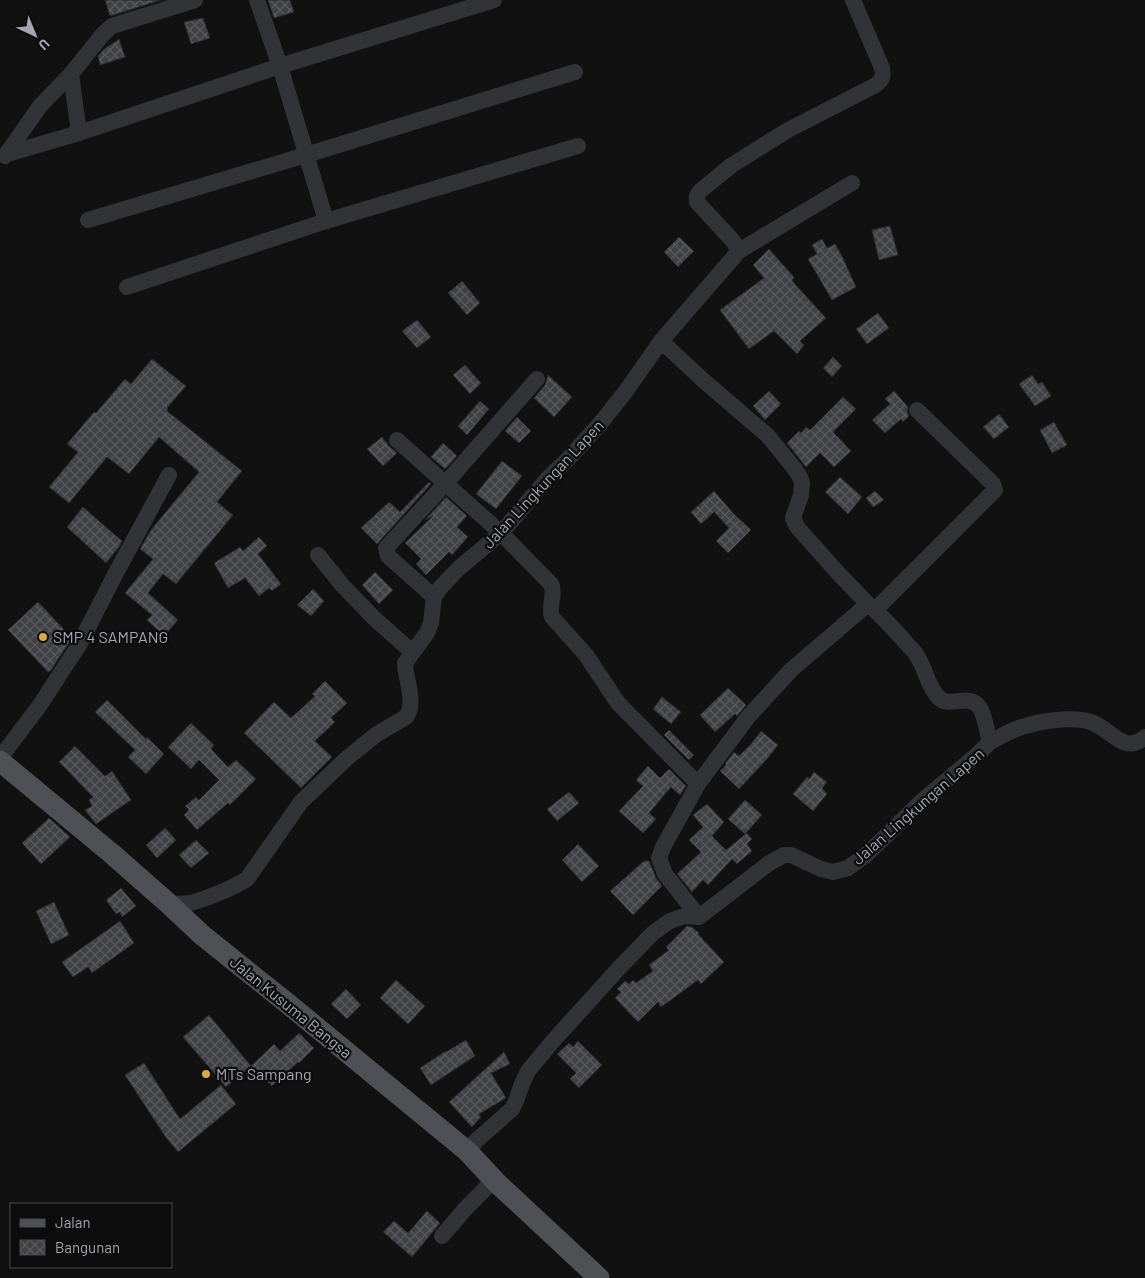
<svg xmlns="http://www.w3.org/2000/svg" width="1145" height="1278" font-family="Barlow,sans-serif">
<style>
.building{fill:url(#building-cross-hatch);stroke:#2b2b2e}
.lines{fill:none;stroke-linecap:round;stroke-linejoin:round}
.minor{stroke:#323336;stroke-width:16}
.major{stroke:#4e5055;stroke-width:21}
.poi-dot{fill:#daaa40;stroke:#0c0c0d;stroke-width:2}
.labels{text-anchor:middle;stroke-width:4.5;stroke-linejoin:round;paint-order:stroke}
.street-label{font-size:16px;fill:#a4a7b1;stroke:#0c0c0d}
.poi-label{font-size:16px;fill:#a4a7b1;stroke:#0c0c0d;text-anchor:start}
</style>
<defs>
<pattern id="building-cross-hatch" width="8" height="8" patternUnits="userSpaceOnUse" patternTransform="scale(1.25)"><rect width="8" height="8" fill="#404145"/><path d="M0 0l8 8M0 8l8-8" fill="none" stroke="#595a5d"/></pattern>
</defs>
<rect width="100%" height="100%" fill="#111112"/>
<g class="building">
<path d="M105,0H161L110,16Z"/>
<path d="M268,0H290L294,12L274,18Z"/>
<path d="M203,18L210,38L191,44L184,22Z"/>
<path d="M119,39L125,57L100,65L98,56L103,50Z"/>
<path d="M890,226L898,255L879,260L872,230Z"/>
<path d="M679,237L694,251L678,267L664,252Z"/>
<path d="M822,239L827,248L835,244L841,254L856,287L832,300L808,259L817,254L812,245Z"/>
<path d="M769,249L794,277L792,281L826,318L800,341L804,345L797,354L774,331L749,349L720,310L764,278L753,265Z"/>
<path d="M462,281L480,303L467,315L448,293Z"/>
<path d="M878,313L889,328L867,344L856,329Z"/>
<path d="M417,320L431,337L417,348L402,331Z"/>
<path d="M833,357L842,366L832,377L823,368Z"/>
<path d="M152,359L186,386L167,408L168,409L167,411L242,471L217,502L233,515L176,584L163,574L148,593L178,620L164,636L147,620L152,615L125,593L153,559L140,549L151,530L199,472L159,437L129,474L107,457L69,503L49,487L78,452L67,444L94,412L96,413L125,379L131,384Z"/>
<path d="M465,365L481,383L470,394L453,375Z"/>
<path d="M548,375L572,397L554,417L534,398L545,385Z"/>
<path d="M1032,375L1038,384L1042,382L1051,396L1035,406L1019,384Z"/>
<path d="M769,391L781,404L765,420L753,406Z"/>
<path d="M894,391L908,407L907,412L909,416L903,422L901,419L885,433L872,420L890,404L885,399Z"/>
<path d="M843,397L856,409L833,432L851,451L834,467L820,453L806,467L787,443L799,431L801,433L806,427L810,430Z"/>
<path d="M480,401L489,409L467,435L458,426Z"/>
<path d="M999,414L1009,427L994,439L983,427Z"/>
<path d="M517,417L531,431L519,443L505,431Z"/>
<path d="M1054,422L1067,445L1052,453L1040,430Z"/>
<path d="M382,437L390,447L397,453L383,466L367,449Z"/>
<path d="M443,443L457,456L445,469L431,457Z"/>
<path d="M502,461L522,476L496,509L476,494Z"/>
<path d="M840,477L862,497L848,514L825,492Z"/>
<path d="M429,482L431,484L377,544L361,528L389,502L400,512Z"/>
<path d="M714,491L734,514L751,530L728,553L716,541L729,528L714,512L701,524L691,512Z"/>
<path d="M875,491L884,500L873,507L866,498Z"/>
<path d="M446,497L467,516L457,527L468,537L452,555L449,552L426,575L416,564L421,559L405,543L433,516L425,520Z"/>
<path d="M83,507L122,541L119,547L106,563L67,527Z"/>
<path d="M259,537L267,546L258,554L281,584L272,591L269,588L259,596L245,578L228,588L214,563L240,547L243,551Z"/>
<path d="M375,572L393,590L379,604L362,585Z"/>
<path d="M313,589L324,601L311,616L297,605Z"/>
<path d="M38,602L72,638L51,670L48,672L8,630Z"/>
<path d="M325,681L347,703L331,718L335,722L315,741L332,757L301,788L244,733L274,702L291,718L315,696L312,694Z"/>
<path d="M728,688L746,705L737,716L735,714L715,732L700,715Z"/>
<path d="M662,697L681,712L671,724L653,709Z"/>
<path d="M107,700L146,739L147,737L164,754L146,774L128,757L135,750L95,712Z"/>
<path d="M191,723L214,745L211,749L228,767L236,760L256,779L230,805L228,803L197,830L184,815L189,810L185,806L196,797L199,800L219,780L199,760L191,769L168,747Z"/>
<path d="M669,730L694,755L689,760L664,735Z"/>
<path d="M761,731L778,745L767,759L739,789L720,771L726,765L725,764L734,752L739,756L751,744Z"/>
<path d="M75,746L105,776L112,771L131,800L96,824L85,810L92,806L89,800L93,797L59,762Z"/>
<path d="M648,766L660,778L669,769L686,786L680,795L671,787L649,813L656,819L643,833L619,811L643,786L636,780Z"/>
<path d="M814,772L827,782L822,788L827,794L813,811L793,794L807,777L809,779Z"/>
<path d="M569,792L579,803L557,821L547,809Z"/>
<path d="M745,800L762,815L745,834L728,819Z"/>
<path d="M707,804L724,822L712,836L726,850L747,833L752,839L747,844L752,851L737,864L732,859L708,885L703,880L692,892L677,874L701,852L689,840L703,827L693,815Z"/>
<path d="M49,818L70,837L41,864L22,843Z"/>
<path d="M165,828L176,840L157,858L146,845Z"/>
<path d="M196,840L209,853L191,868L179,855Z"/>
<path d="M578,844L599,866L582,882L562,860Z"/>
<path d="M644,861H649L650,863L656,878L662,886L633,915L610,891Z"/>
<path d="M121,888L136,906L122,917L120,912L116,914L106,900Z"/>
<path d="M54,902L69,935L51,944L36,911Z"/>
<path d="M120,921L134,943L92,973L88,967L73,977L62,962Z"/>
<path d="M687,926L692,927L699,933L698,934L724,962L701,984L698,980L661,1007L658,1002L638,1022L615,998L621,992L617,989L625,981L629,984L633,980L636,983L653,971L649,965L669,950L666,947Z"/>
<path d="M396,980L425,1006L408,1024L380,998Z"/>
<path d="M346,989L361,1005L347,1019L331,1004Z"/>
<path d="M209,1015L251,1066L226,1087L183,1037Z"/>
<path d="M299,1033L314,1048L299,1063L298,1062L272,1086L251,1066L274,1044L280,1051Z"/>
<path d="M466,1040L475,1056L431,1085L420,1068L446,1051V1052Z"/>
<path d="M578,1041L602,1065L579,1088L570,1079L576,1073L557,1054L569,1043L573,1047Z"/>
<path d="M504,1052L510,1064L491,1073L506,1098L479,1114L481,1117L472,1127L449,1102Z"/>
<path d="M144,1063L180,1119L221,1085L236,1104L178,1152L165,1136L125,1075Z"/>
<path d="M427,1211L440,1223L412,1257L383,1232L394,1221L408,1233Z"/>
</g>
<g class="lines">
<g class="minor">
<path d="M257,0L280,66L326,221"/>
<path d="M71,74L79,133"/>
<path d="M7,154L79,133L280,66L494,0"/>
<path d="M5,156L40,106L71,74L103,34L112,26L195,0"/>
<path d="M88,220L306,155L575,72"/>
<path d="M739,251L852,183"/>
<path d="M127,287L326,221L578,146"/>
<path d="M661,341L739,251L733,241L697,202C696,197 697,195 700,191L732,165L788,130L874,86C882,81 884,77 882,68L853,0"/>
<path d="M397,440L501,533L545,578C547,580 549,582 551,584C556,593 548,607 552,617L586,655L618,703L698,784"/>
<path d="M318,555L343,586L375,619L412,652"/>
<path d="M434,597L388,556L386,548L445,484L537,379"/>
<path d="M875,610L995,490L993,484L989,480L917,410"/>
<path d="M990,742C1000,737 1011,730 1022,727C1040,721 1072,716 1091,722C1110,728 1124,756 1145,737"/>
<path d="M0,758L40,705L79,645L117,571L169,475"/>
<path d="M169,904C176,904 183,904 190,903C206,899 233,888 247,879L301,802L346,759L367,742L377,734L406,717C417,703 405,679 405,663L427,633L431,623L434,597L440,588L459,568L501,533L549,477L568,459L599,425L626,391L661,341L703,380L768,436L795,469L801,479L802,484L801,495L793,518L797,527L839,574L868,604L875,610C886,621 897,632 907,644C910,648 915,651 917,656C926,669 927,685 938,697C951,710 968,691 980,708C985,716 987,732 990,742L978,754L922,801L866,855L848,868L833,872L821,869L791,855H784L768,864L699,917L684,916L670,921L653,933L621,966L553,1041L528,1071L522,1084L516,1101L512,1109L477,1140L467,1151"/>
<path d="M699,917L665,874L659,858L663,847L698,784L748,717L791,670L868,604"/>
<path d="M442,1236L466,1208L484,1190L493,1178"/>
</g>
<path class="major" d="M0,761L111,853L169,904L202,935L287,1003L467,1151L497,1183L599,1278"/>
</g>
<g class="poi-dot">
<circle cx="43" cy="637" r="5"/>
<circle cx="206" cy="1074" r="5"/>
</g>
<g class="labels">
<g class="street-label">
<text transform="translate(543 484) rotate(-47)" y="6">Jalan Lingkungan Lapen</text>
<text transform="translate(918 806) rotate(-41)" y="6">Jalan Lingkungan Lapen</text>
<text transform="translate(291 1007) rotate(39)" y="6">Jalan Kusuma Bangsa</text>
</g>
<g class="poi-label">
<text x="53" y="643">SMP 4 SAMPANG</text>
<text x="216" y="1080">MTs Sampang</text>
</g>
</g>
<rect x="10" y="1203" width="162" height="65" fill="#0c0c0d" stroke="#494a4f"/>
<rect x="20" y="1219" width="25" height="8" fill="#4e5055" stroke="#494a4f"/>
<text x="55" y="1228" font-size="15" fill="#a4a7b1">Jalan</text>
<rect x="20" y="1240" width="25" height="15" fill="url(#building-cross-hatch)" stroke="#494a4f"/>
<text x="55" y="1253" font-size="15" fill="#a4a7b1">Bangunan</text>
<g transform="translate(35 35) rotate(136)" stroke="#0c0c0d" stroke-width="4" paint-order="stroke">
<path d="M0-4L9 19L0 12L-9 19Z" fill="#a4a7b1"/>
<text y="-8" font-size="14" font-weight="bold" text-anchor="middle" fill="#a4a7b1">U</text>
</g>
</svg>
